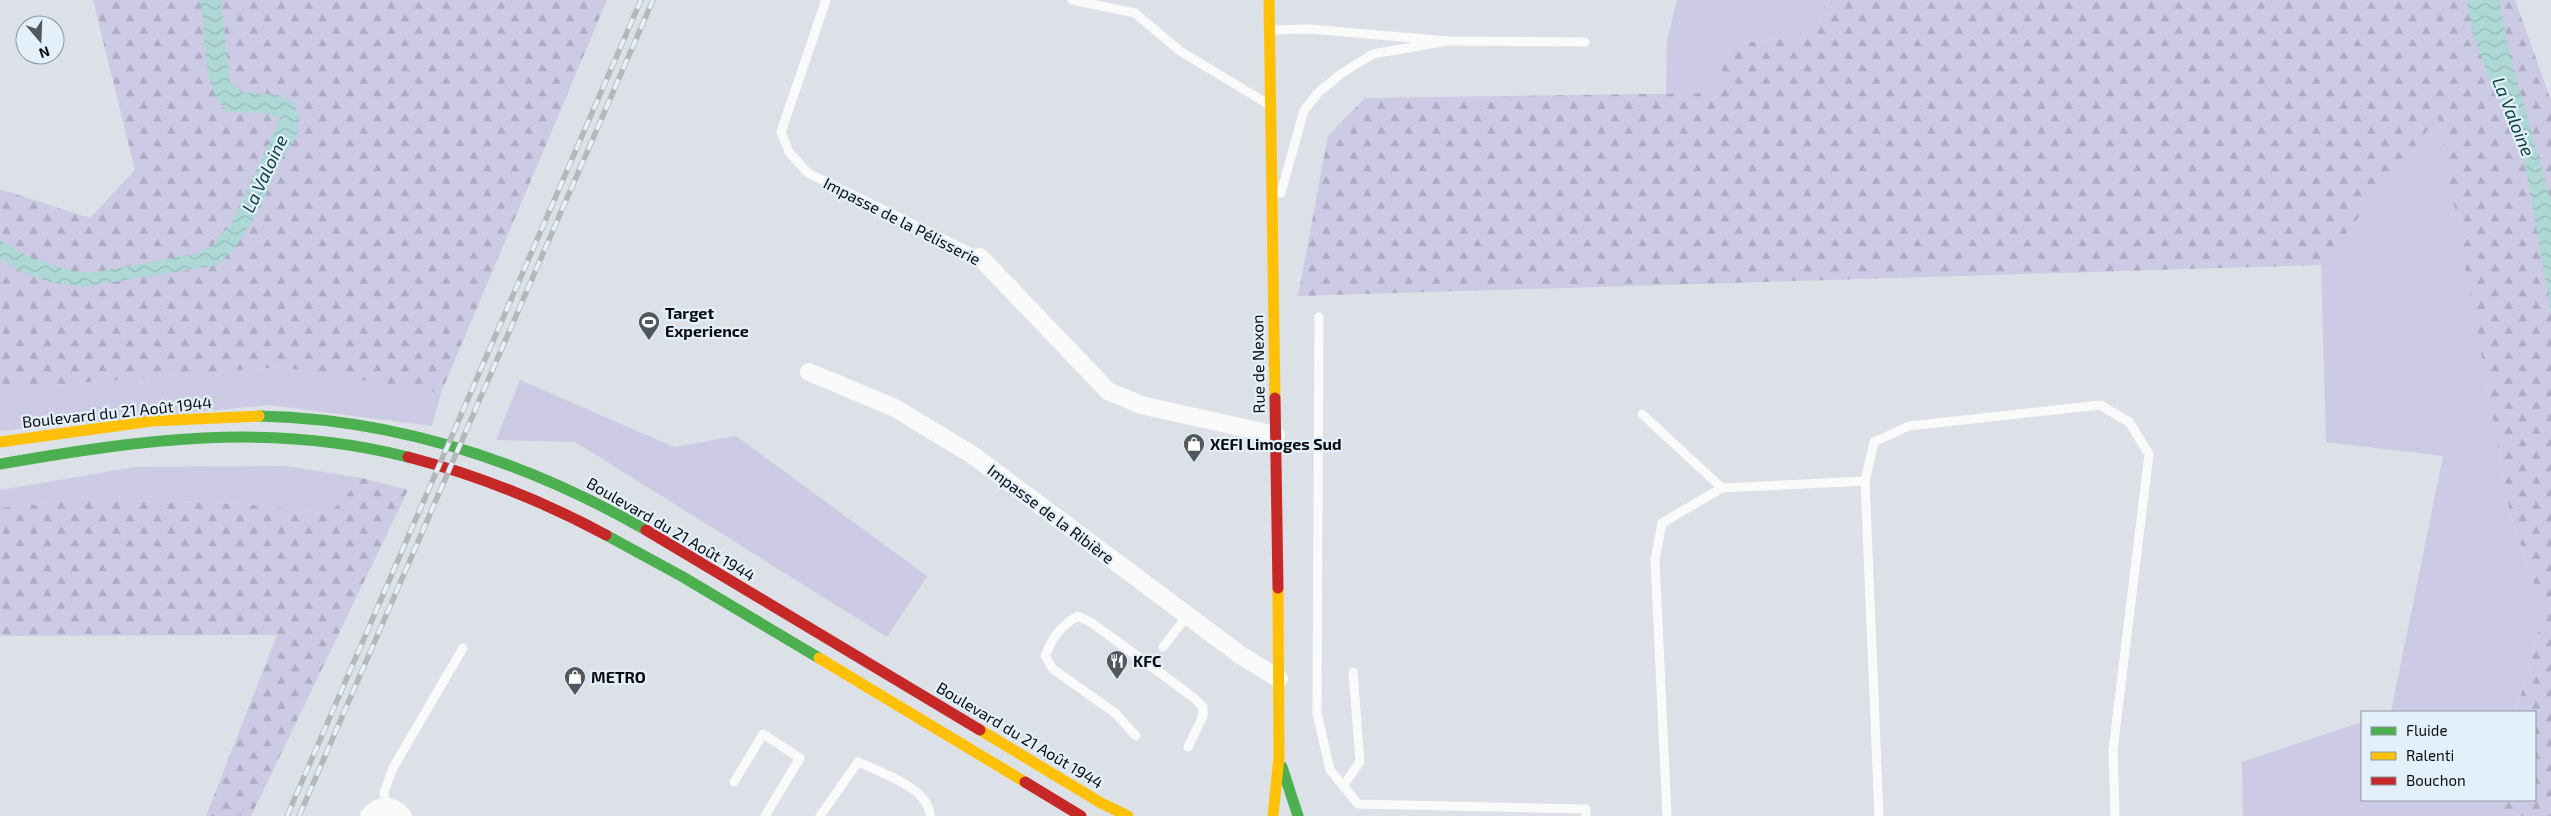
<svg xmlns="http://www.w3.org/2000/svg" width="2551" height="816" font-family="'Exo 2',sans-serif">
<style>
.grass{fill:#cccae4}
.forest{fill:url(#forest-firs)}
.water{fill:url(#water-waves)}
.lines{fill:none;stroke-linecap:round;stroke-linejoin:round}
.lane{stroke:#fafafb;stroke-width:9}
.street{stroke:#fafafb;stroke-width:18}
.fast{stroke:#4caf50;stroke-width:11}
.slow{stroke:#ffc107;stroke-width:11}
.jam{stroke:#c62828;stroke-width:11}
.rail-casing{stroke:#b6b7b9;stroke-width:5.5}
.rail{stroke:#e3f0fa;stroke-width:4;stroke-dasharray:11;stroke-linecap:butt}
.labels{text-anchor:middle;stroke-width:4.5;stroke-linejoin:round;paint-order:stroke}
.street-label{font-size:16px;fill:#080c0f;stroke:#e3f0fa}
.poi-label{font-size:16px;font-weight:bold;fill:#080c0f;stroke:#e3f0fa;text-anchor:start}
.water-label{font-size:18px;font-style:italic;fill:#0d423e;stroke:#e3f0fa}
</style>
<defs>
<pattern id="forest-firs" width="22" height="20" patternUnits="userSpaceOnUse" patternTransform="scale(1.25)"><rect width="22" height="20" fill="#cccae4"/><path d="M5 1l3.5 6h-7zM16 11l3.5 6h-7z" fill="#aeacc2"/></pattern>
<pattern id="water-waves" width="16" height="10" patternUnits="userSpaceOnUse" patternTransform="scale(1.25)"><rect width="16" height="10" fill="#aed8d6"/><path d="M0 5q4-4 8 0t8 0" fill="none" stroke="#94b8b6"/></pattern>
</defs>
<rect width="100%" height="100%" fill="#dbe1e7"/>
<g class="grass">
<path d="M1677,0H1826L1816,35L1731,44L1714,93L1666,96L1667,40Z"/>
<path d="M2438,116L2510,513L2544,613L2519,702L2508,712H2391L2443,456L2326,442L2321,265Z"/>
<path d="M281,367L441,393L432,426L269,405L0,431V389Z"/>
<path d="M520,380L674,447L736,436L927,576L887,637L575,442L496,440Z"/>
<path d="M285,466L362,478L329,514L245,504L81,500L0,508V490L135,467Z"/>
<path d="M2362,722V800H2495L2506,816H2243L2242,762Z"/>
</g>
<g class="forest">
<path d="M93,0H607L441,393L281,367L0,389V189L90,218L135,170Z"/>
<path d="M1826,0H2515L2551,100V816H2506L2495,800H2535V712H2508L2519,702L2544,613L2510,513L2438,117L2321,265L1298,296L1328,136L1365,98L1714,93L1731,44L1816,35Z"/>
<path d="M362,478L408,490L251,816H206L277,635L0,636V508L81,500L245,504L329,514Z"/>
</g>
<g class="water">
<path d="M200,0H221L230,82L242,92L278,95L294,102L299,118L296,138L280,161L260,209L236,246L218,265L82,287L50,282L22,272L0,259V240L27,256L68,270L92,273L194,254L212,246L232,222L280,119L266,113L228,112C199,84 208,37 200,0Z"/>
<path d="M2467,0H2499L2512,63L2551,201V312L2522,147L2491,84L2471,29Z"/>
</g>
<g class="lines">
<g class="lane">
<path d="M826,0L781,132L789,152L808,173L980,257"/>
<path d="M1072,0L1135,13L1180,51L1268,104"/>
<path d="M1272,30L1310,29L1447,41L1373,54L1342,73L1319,92L1304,110L1281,193"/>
<path d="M1447,41L1585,42"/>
<path d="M1319,317L1317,713L1330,770L1358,804L1586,809V816"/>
<path d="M1642,414L1722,488"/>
<path d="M1865,481L1874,442L1909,426L2100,405L2129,422L2149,454L2113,750L2115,816"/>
<path d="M1163,647L1187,616"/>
<path d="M1136,736L1115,713L1053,669L1045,656C1053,637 1060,626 1078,616L1092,623L1193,697L1203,707V716L1188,747"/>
<path d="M734,782L763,734L800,758L765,816"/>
<path d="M1343,786L1360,762L1353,672"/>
<path d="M386,807L384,792L394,766L463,648"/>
<path d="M820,816L858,762C879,772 930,788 930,816"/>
<path d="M1667,816L1655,560L1662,523L1722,488L1865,481L1879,816"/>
</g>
<g class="street">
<path d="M980,257L1108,391L1141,405L1276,435"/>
<path d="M809,372L895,408L974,456L1239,654L1279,679"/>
<path d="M369,816C379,804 392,804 403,816"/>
</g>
<g class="fast">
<path d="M259,416C396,419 527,462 646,530"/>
<path d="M0,464C139,440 268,421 408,457"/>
<path d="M606,535L683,577L819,658"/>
<path d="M1282,767L1298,816"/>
</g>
<g class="slow">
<path d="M1269,0L1275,398"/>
<path d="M0,442L152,421L259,416"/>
<path d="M819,658L1025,782"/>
<path d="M980,730L1101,803L1128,816"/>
<path d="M1273,816L1279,757L1278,588"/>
</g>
<g class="jam">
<path d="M1275,398L1278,588"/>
<path d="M408,457C477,475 543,501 606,535"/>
<path d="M646,530L980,730"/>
<path d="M1025,782L1081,816"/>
</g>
<g class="rail-casing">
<g id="rail">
<path d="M287,816L641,0"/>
<path d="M299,816L653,0"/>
</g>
</g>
<use href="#rail" class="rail"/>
</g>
<defs>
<g id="stadium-pin" transform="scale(1.125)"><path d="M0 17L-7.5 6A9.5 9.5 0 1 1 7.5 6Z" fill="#52575b" stroke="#e3f0fa"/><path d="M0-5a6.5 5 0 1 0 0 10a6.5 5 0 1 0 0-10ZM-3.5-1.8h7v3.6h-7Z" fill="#fff"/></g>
<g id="shop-pin" transform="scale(1.125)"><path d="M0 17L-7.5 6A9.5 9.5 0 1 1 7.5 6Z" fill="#52575b" stroke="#e3f0fa"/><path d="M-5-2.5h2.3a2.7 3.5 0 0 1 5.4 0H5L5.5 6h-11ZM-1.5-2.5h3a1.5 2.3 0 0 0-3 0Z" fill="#fff"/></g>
<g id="restaurant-pin" transform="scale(1.125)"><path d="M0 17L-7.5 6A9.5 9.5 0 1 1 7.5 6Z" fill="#52575b" stroke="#e3f0fa"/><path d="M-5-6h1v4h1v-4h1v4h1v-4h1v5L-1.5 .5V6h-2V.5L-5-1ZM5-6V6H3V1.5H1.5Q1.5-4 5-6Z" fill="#fff"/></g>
</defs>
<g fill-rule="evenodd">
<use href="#stadium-pin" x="649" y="322"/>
<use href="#shop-pin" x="1194" y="444"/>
<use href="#restaurant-pin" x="1117" y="661"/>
<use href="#shop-pin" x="575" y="677"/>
</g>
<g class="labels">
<g class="street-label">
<text transform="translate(902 221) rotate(27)" y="6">Impasse de la Pélisserie</text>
<text transform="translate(1258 364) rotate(-91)" y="6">Rue de Nexon</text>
<text transform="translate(117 412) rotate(-6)" y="6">Boulevard du 21 Août 1944</text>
<text transform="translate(1051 514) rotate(37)" y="6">Impasse de la Ribière</text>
<text transform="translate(671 529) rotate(30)" y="6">Boulevard du 21 Août 1944</text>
<text transform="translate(1020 735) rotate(31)" y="6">Boulevard du 21 Août 1944</text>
</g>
<g class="poi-label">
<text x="665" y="319">Target<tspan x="665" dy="18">Experience</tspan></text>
<text x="1210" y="450">XEFI Limoges Sud</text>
<text x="1133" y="667">KFC</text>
<text x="591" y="683">METRO</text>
</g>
<g class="water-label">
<text transform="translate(2513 117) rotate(68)" y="6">La Valoine</text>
<text transform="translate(265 174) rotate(-65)" y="6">La Valoine</text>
</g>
</g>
<rect x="2361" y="711" width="175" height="90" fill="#e3f0fa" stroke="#8b959c"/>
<rect x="2371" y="727" width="25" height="8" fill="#4caf50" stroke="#8b959c"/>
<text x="2406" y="736" font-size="15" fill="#080c0f">Fluide</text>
<rect x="2371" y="752" width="25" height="8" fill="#ffc107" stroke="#8b959c"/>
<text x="2406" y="761" font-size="15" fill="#080c0f">Ralenti</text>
<rect x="2371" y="777" width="25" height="8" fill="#c62828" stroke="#8b959c"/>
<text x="2406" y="786" font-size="15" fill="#080c0f">Bouchon</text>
<g transform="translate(40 40) rotate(161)"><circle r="24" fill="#e3f0fa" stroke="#8b959c"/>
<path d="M0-4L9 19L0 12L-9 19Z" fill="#52575b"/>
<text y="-8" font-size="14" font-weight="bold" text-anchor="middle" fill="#080c0f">N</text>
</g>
</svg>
